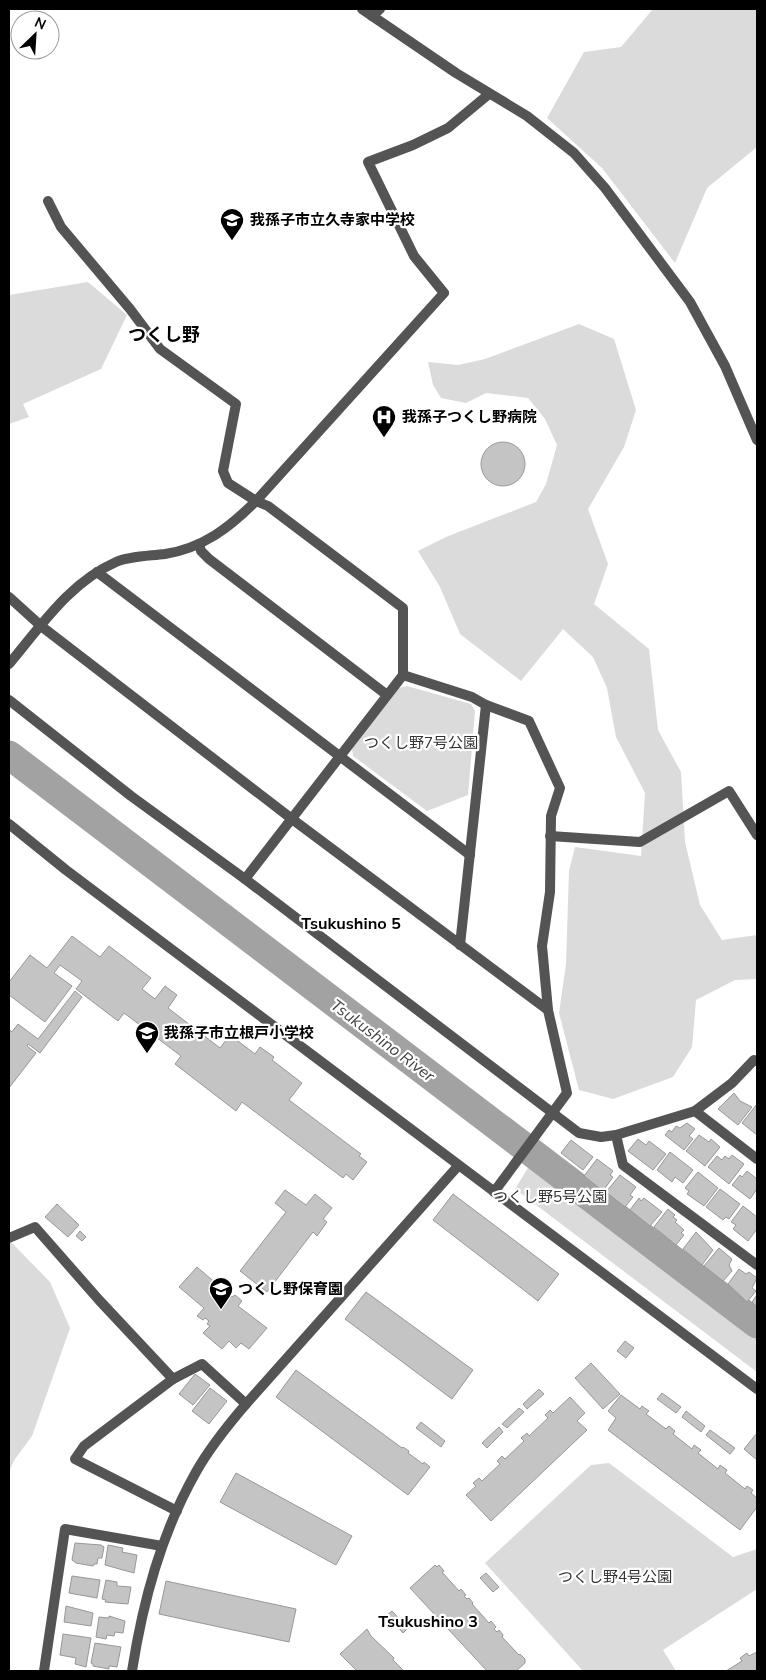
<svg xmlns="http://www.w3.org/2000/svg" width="766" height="1680" font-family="Mulish,'Noto Sans JP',sans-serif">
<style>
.green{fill:#dbdbdb}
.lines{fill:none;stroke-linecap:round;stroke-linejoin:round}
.river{stroke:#a2a2a2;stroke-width:29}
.building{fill:#c4c4c4;stroke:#989898}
.minor{stroke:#545454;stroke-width:10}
.tertiary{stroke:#545454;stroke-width:10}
.labels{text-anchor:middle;stroke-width:4.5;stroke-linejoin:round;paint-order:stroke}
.poi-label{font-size:15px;font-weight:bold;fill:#000;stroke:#fff;text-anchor:start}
.park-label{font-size:15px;fill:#323232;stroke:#fff}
.neighbourhood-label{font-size:16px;font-weight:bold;fill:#000;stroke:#fff}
.water-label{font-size:16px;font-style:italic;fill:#434343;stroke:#fff}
.quarter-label{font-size:18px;font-weight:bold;fill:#000;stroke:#fff}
</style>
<rect width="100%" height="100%" fill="#fff"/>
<g class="green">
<path d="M653,9H757V147L707,188L675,263L602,168L547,118L584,52L621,47Z"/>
<path d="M88,282L127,315L101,369L23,404L29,417L9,424V295Z"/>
<path d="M579,324L614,339L636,410L624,447L588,509L608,564L594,604L649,649L658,730L681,772L685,842L700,905L722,940L757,935V979L735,980L696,1000L692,1047L673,1077L613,1099L579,1090L559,1013L566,964L569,871L575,847L641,856L645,793L616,737L607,688L593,657L563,629L521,681L460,634L440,587L418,551L446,537L536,502L546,484L557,445L545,419L528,398L486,393L466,403L441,398L433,385L428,362L458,365L485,359Z"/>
<path d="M407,686L471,704L475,711L468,795L427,811L353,756L352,749L398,688Z"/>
<path d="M531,1163L757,1335V1372L515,1189Z"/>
<path d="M9,1240L50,1282L70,1328L32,1436L15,1459L9,1471Z"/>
<path d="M609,1463L733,1557L757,1549V1589L663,1650L676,1671H583L485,1563L591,1465Z"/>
</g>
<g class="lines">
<path class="river" d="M9,755L757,1324"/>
</g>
<g class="building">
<circle cx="503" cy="464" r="22"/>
<path d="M72,936L100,957L109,946L151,978L142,989L155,999L165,986L177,995L168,1008L220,1048L230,1035L255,1054L260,1047L274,1057L272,1060L302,1083L289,1100L361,1154L359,1156L367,1162L353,1180L346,1174L343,1178L242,1102L236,1111L175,1064L181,1056L124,1013L118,1021L76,989L82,981L60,965L54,973L72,986L45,1022L9,995V982L30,955L47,968Z"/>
<path d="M75,991L82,997L40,1053L28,1044L27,1046L36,1053L9,1088V1029L12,1032L18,1024L38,1039Z"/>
<path d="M734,1093L740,1101L752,1107L738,1125L718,1109Z"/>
<path d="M757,1104V1135L742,1123Z"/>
<path d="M687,1123L695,1129L689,1136L693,1139L684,1150L665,1135L669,1130L672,1132L676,1126L680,1128Z"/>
<path d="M699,1135L709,1142L711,1139L720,1147L705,1166L686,1151Z"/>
<path d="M638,1139L646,1145L649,1141L666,1154L653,1170L628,1151Z"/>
<path d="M571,1140L593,1157L583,1170L561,1153Z"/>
<path d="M670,1152L693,1170L683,1183L675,1177L672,1182L657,1170Z"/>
<path d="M732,1155L744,1164L729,1184L708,1167L717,1156L722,1160L725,1156L729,1159Z"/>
<path d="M597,1159L613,1171L610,1175L613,1177L603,1191L584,1176Z"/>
<path d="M747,1171L757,1179V1189L750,1199L732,1185L740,1175L742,1177Z"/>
<path d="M698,1172L718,1188L704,1206L687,1194L689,1191L685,1188Z"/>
<path d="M620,1175L636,1187L630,1195L633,1197L625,1207L606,1192Z"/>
<path d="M720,1189L740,1204L729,1219L726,1217L723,1220L706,1207Z"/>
<path d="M285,1190L306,1205L315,1194L332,1208L323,1219L327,1222L317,1236L313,1232L267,1292L240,1271L286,1212L275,1203Z"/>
<path d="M453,1194L559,1274L538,1301L433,1220Z"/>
<path d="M639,1198L641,1201L644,1198L662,1212L650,1226L630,1210Z"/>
<path d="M57,1204L79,1225L68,1237L45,1217Z"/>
<path d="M743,1206L757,1217V1229L748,1241L733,1229L736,1225L731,1222Z"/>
<path d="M668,1209L675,1215L673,1217L677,1220L675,1222L684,1230L681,1233L684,1235L676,1245L654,1227Z"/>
<path d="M80,1231L86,1237L82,1241L76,1236Z"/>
<path d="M696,1232L713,1250L702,1265L683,1249Z"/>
<path d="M719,1248L732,1259L729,1265L732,1271L723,1281L704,1266Z"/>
<path d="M197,1267L232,1297L235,1295L242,1301L238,1306L267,1328L249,1349L241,1343L236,1348L229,1341L222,1349L203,1333L210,1326L207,1324L209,1321L205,1318L203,1320L197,1316L204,1308L179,1287Z"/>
<path d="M739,1269L746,1274L749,1272L757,1278L752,1288L756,1291L747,1302L728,1284Z"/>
<path d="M366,1292L473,1370L452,1399L345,1319Z"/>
<path d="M757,1295V1307L752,1302Z"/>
<path d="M625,1341L634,1348L626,1358L617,1351Z"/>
<path d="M591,1363L620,1394L603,1409L575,1378Z"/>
<path d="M296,1370L402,1448L403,1447L409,1451L408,1453L423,1464L424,1462L430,1467L408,1495L276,1397Z"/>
<path d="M195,1374L210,1385L193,1405L179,1394Z"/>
<path d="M210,1388L227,1401L209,1424L192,1411Z"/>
<path d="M539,1389L544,1394L527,1409L523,1404Z"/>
<path d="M662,1393L681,1407L676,1413L657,1399Z"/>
<path d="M621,1395L640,1409L642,1406L649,1411L646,1414L666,1429L669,1426L675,1431L673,1434L692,1449L694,1445L701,1450L698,1453L718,1469L720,1465L727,1470L725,1473L745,1489L747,1486L753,1490L751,1493L757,1498V1507L740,1530L608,1430L616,1418L608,1411Z"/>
<path d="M570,1397L585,1413L577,1421L587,1430L491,1521L466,1495L476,1486L473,1483L479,1478L482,1481L500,1464L497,1461L502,1456L505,1459L524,1441L521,1438L527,1433L529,1436L548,1418L545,1415L550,1410L553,1413Z"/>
<path d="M519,1408L524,1412L507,1428L502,1424Z"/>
<path d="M686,1411L705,1426L701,1432L682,1417Z"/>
<path d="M421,1422L445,1441L441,1447L416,1428Z"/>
<path d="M499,1427L503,1432L487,1448L482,1443Z"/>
<path d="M710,1430L735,1448L730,1454L706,1435Z"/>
<path d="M757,1433V1460L744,1449Z"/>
<path d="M236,1473L352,1536L336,1565L220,1502Z"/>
<path d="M75,1543L101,1545L104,1547L102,1558H98L97,1564H94L93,1566L76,1563L72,1560Z"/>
<path d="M108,1545L123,1548L122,1552L137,1555L134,1573L105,1565Z"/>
<path d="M435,1565L437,1567L439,1565L444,1571L442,1572L459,1591L461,1589L466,1595L464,1596L467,1599L469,1598L473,1603L472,1604L489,1623L491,1621L496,1627L494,1629L497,1632L499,1630L503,1635L502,1637L519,1655L520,1654L525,1659V1663L516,1671H487L410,1588Z"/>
<path d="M486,1573L499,1587L493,1592L480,1578Z"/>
<path d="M72,1576L100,1580L97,1598L69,1593Z"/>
<path d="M106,1580L117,1582V1586L131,1587L128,1604L105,1602L106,1600L102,1599Z"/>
<path d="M166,1581L296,1609L289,1642L159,1614Z"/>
<path d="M66,1606L93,1613L91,1626L64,1622Z"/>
<path d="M392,1611L408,1628L403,1633L387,1615Z"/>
<path d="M109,1616L125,1621L123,1633L115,1632L114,1636L107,1635L106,1639L96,1637L99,1617L109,1618Z"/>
<path d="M367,1629L371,1636L394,1658L393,1660L404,1671H357L340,1654Z"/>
<path d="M63,1634L91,1638L86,1667L75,1664L76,1658L60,1655Z"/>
<path d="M95,1643L121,1647L117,1667L109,1666V1669L93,1666V1664L91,1663Z"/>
<path d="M757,1652V1671H726L742,1661L740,1658L747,1653L749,1656Z"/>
</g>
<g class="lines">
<g class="minor">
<path d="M372,16L380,9"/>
<path d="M199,544L201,551L209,559L387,695"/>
<path d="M97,572L470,855"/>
<path d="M9,597L41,626L292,819L548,1010"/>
<path d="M9,664C41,626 70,582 116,562C130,556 150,556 165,554C203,548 229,528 256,501L228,483L223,471L236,404L160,349L130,309L61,227L48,201"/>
<path d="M403,675L472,697L486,705L529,721L560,788L551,816L550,892L542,946L548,1010L567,1093L494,1192"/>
<path d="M9,700L131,796L245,879L579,1133L601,1137L616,1135L695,1111L732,1083L754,1060L757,1061"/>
<path d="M550,836L640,842L729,791L757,835"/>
<path d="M245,879L403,675V608L268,506L256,501L444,293L414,256L368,162L413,145L448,128L489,94"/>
<path d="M460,945L486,705"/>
<path d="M695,1111L757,1159"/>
<path d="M616,1135L623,1165L757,1265"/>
<path d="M9,1238L35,1227L99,1300L173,1379"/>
<path d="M177,1511L75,1459L84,1446L173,1379L202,1364L246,1404"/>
<path d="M44,1671L65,1529L162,1546"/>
</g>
<g class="tertiary">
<path d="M362,9L456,73L527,116L574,153L605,188L690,302L725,366L757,440"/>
<path d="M9,824L66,870L757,1389"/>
<path d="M132,1671C143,1601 161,1534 196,1472C210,1447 228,1425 246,1404L458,1166"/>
</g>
</g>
<defs>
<g id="school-pin" transform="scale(1.25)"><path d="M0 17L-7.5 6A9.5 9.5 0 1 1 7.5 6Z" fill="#000" stroke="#fff"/><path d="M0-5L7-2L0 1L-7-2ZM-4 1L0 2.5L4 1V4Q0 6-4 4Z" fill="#fff"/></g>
<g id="hospital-pin" transform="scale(1.25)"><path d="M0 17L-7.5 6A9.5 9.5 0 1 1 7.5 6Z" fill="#000" stroke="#fff"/><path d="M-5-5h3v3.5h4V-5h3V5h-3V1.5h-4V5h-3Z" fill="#fff"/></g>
</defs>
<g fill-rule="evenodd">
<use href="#school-pin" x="232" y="220"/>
<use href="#hospital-pin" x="384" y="417"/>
<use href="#school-pin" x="147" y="1033"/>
<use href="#school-pin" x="221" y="1289"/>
</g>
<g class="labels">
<g class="poi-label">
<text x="250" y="225">我孫子市立久寺家中学校</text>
<text x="402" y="422">我孫子つくし野病院</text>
<text x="164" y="1038">我孫子市立根戸小学校</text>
<text x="238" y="1294">つくし野保育園</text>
</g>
<g class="park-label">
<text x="421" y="748">つくし野7号公園</text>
<text x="550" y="1202">つくし野5号公園</text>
<text x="615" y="1582">つくし野4号公園</text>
</g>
<g class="neighbourhood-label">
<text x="351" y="929">Tsukushino 5</text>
<text x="428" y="1627">Tsukushino 3</text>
</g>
<g class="water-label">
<text transform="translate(383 1040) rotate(37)" y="6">Tsukushino River</text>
</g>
<g class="quarter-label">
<text x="164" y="341">つくし野</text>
</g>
</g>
<rect width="766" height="1680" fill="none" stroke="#000000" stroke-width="20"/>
<g transform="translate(35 35) rotate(25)"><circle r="24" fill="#ffffff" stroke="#999999"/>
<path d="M0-4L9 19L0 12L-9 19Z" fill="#000000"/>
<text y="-8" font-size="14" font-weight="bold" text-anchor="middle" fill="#000000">N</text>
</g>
</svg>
